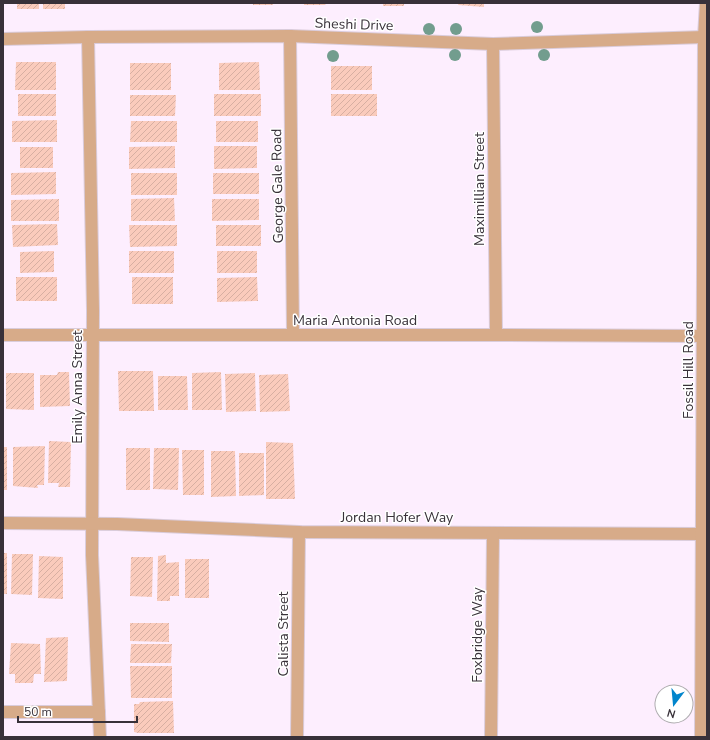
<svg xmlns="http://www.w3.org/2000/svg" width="710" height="740" font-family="'Nunito Sans',sans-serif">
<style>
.building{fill:url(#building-hatch)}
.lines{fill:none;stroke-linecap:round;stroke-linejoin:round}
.minor-casing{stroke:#daccdb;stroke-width:14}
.minor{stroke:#d7ab89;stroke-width:12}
.tree{fill:#729d8e}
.labels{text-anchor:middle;stroke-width:3;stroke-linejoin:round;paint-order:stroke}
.street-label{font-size:14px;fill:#383139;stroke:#fff}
</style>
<defs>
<pattern id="building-hatch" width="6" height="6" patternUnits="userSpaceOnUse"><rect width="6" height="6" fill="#facbbc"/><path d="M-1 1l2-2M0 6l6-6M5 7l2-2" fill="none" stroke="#d7afa2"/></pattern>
</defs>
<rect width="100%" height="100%" fill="#fdeefe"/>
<g class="building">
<rect x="17" y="3" width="22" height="6"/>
<rect x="43" y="3" width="22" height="6"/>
<rect x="253" y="3" width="20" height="2"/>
<path d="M304,3H326L325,5H304Z"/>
<rect x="383" y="3" width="21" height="3"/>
<path d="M459,3H484V7L458,5Z"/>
<path d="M16,62H56V90H15Z"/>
<path d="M259,62L260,90H219V63Z"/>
<rect x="130" y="63" width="41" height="27"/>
<rect x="331" y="66" width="41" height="24"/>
<rect x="18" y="94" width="38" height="22"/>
<rect x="214" y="94" width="47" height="22"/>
<rect x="331" y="94" width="46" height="22"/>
<path d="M130,95H176L175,116H130Z"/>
<path d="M57,120V142H12V121Z"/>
<path d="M131,121H177V142H130Z"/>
<rect x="216" y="121" width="42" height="21"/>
<path d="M175,146V168L129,169V147Z"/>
<path d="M214,146H257V168L214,169Z"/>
<rect x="20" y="147" width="33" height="21"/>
<path d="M56,172V194L11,195V173Z"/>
<rect x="131" y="173" width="46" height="22"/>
<rect x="213" y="173" width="46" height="21"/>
<path d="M174,198L175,221H131V199Z"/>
<path d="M59,199V221H11V200Z"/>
<path d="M212,199H259V220L212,221Z"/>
<path d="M57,224L58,245L13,247L12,225Z"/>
<path d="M129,225H177V246L130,247Z"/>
<rect x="216" y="225" width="45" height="21"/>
<path d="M54,251V272L20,273V252Z"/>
<rect x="129" y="251" width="45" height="22"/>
<rect x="217" y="251" width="40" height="22"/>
<rect x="16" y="277" width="41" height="24"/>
<rect x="132" y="277" width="41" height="27"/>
<path d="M257,277L258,301L217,302V278Z"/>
<path d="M118,371H153L154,411H119Z"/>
<path d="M58,372H69L70,406L40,407V375H57Z"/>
<path d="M221,372L222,410H192V373Z"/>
<path d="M6,373H34V410L6,409Z"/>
<path d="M255,373L256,411L226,412L225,374Z"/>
<path d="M288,374L290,411L260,412L259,375Z"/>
<path d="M158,376H187L188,410H158Z"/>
<path d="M49,441L71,442L70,487H58L59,483H48Z"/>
<path d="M266,442L293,443L295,499H266Z"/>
<path d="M45,446L44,485H37L38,488L13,486V447Z"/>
<rect x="3" y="447" width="4" height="43"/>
<rect x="126" y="448" width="24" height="42"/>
<path d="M154,448H179L178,490L153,489Z"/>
<path d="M182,450H204V495H183Z"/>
<path d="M211,451H235L236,496L211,497Z"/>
<path d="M239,453H264V495L239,496Z"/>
<rect x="3" y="553" width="4" height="41"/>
<path d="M12,554H33L32,595L11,594Z"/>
<path d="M166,555V563L179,562V596H170V601H157L158,556Z"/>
<path d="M39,556L63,557V599L38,598Z"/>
<path d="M131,557H153L152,597L130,596Z"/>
<rect x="185" y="559" width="24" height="39"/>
<path d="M130,623H169V642L130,641Z"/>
<path d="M68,637L67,681L44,682L46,638Z"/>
<path d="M11,643L40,644L41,674H34L33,683H15V674H9Z"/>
<path d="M131,644H172L171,663H130Z"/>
<path d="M130,666H172V698H131Z"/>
<path d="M173,701L174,733H138L134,732V704H139L140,702Z"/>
</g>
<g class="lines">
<g class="minor-casing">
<g id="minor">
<path d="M290,36L293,335"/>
<path d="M88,37L93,310L92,555L100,737"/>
<path d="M3,39L88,37L290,36L493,44L704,37"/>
<path d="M493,44L496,335"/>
<path d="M3,335H496L707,336"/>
<path d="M3,523L117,524L299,532L702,534"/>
<path d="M3,712H99"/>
<path d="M297,737L299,532"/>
<path d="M491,737L493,533"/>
<path d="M701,737L704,37L706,3"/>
</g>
</g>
<use href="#minor" class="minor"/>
</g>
<g class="tree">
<circle cx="537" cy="27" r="6"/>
<circle cx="429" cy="29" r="6"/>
<circle cx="456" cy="29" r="6"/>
<circle cx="455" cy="55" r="6"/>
<circle cx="544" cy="55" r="6"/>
<circle cx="333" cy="56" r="6"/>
</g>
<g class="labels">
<g class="street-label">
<text transform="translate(354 24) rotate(2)" y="5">Sheshi Drive</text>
<text transform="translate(277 186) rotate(-91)" y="5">George Gale Road</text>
<text transform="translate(479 189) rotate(-90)" y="5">Maximillian Street</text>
<text x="355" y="325">Maria Antonia Road</text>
<text transform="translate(688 370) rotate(-90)" y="5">Fossil Hill Road</text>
<text transform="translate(77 387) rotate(-90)" y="5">Emily Anna Street</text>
<text x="397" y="522">Jordan Hofer Way</text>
<text transform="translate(283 634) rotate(-90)" y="5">Calista Street</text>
<text transform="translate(477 635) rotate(-90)" y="5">Foxbridge Way</text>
</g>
</g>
<rect width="710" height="740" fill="none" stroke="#383139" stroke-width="8"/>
<g transform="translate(674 704) rotate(196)"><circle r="19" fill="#ffffff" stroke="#afadb0"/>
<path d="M0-3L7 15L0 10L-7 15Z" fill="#0185cc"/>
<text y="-6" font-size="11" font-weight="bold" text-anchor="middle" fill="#383139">N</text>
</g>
<path d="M18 716v6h119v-6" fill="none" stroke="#383139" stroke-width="2"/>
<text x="24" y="716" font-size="12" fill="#383139" stroke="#ffffff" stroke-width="3" paint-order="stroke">50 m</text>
</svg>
